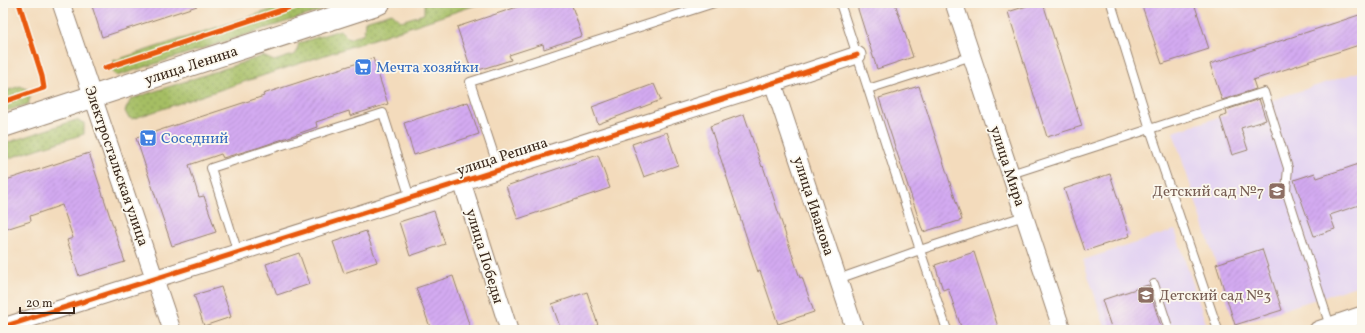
<svg xmlns="http://www.w3.org/2000/svg" width="1365" height="333" font-family="Vollkorn,serif">
<style>
.built{fill:#e3d3f2}
.grass{fill:url(#grass-dots);stroke:#707441}
.building{fill:url(#building-hatch)}
.lines{fill:none;stroke-linecap:round;stroke-linejoin:round}
.lane-casing{stroke:#97826d;stroke-width:10}
.street-casing{stroke:#97826d;stroke-width:19}
.secondary-casing{stroke:#97826d;stroke-width:24}
.lane{stroke:#fff;stroke-width:8}
.street{stroke:#fff;stroke-width:17}
.secondary{stroke:#fff;stroke-width:22}
.cycleway-casing{stroke:#fbf7ec;stroke-width:8}
.cycleway{stroke:#e8590c;stroke-width:5}
.labels{text-anchor:middle;stroke-width:3.5;stroke-linejoin:round;paint-order:stroke}
.street-label{font-size:15px;fill:#3b2a1e;stroke:#fbf7ec}
.shop-label{font-size:15px;fill:#366cbe;stroke:#fbf7ec;text-anchor:start}
.education-label{font-size:15px;fill:#785e54;stroke:#fbf7ec;text-anchor:end}
</style>
<defs>
<pattern id="grass-dots" width="8" height="8" patternUnits="userSpaceOnUse"><rect width="8" height="8" fill="#a5be64"/><path d="M2 2h.1M6 6h.1" fill="none" stroke="#889b52" stroke-width="1.8" stroke-linecap="round"/></pattern>
<pattern id="building-hatch" width="6" height="6" patternUnits="userSpaceOnUse"><rect width="6" height="6" fill="#d3aaf1"/><path d="M-1 1l2-2M0 6l6-6M5 7l2-2" fill="none" stroke="#b692ce"/></pattern>
</defs>
<rect width="100%" height="100%" fill="#fbf7ec"/>
<filter id="ink" filterUnits="userSpaceOnUse"><feTurbulence type="fractalNoise" baseFrequency=".025" numOctaves="2"/><feDisplacementMap in="SourceGraphic" scale="8" xChannelSelector="R" yChannelSelector="G"/><feConvolveMatrix kernelMatrix="1 2 1 2 8 2 1 2 1" color-interpolation-filters="sRGB"/></filter>
<filter id="wash" filterUnits="userSpaceOnUse"><feTurbulence type="fractalNoise" baseFrequency=".012" numOctaves="4" result="noise"/><feDisplacementMap in="SourceGraphic" scale="16" xChannelSelector="R" yChannelSelector="G"/><feGaussianBlur stdDeviation="0.9" result="paint"/><feColorMatrix in="noise" values="0 0 0 0 0 0 0 0 0 0 0 0 0 0 0 0 0 1.4 0 .05"/><feComposite in="paint" operator="in"/></filter>
<g filter="url(#wash)">
<rect width="100%" height="100%" fill="#f3dbbc"/>
<g class="built">
<path d="M1362,71V284L1282,310L1262,249L1216,264L1173,132Z"/>
<path d="M1175,230L1208,330H1106L1083,260Z"/>
</g>
<g class="grass">
<path d="M292,3H325L323,10L117,76L111,71L113,61Z"/>
<path d="M424,3H445L448,6L457,3H482L132,119L128,117L125,111L131,99L263,56L274,61L296,54L299,43L340,30L349,39L364,33L365,21L392,13L401,21L424,14Z"/>
<path d="M20,86L27,89L30,98L28,104L3,112V92Z"/>
<path d="M76,120L84,123V134L3,160V144Z"/>
</g>
<g id="blocks">
<g class="building">
<path d="M91,3H196L197,6L102,37Z"/>
<path d="M529,3H571L582,36L544,49L543,44L509,55L511,60L472,72L457,27Z"/>
<path d="M856,3H895L913,57L877,69Z"/>
<path d="M1036,3H1043L1082,126L1047,137L1008,12Z"/>
<path d="M1141,3H1194L1209,49L1162,64Z"/>
<path d="M1362,14V44L1253,80L1256,89L1222,100L1210,64Z"/>
<path d="M373,58L388,104L350,116L349,111L316,122L317,127L260,147L223,158L221,154L189,165L199,197L204,196L216,232L172,246L136,138L264,96L263,94Z"/>
<path d="M654,84L661,100L598,124L592,107Z"/>
<path d="M919,86L962,220L923,232L879,98Z"/>
<path d="M1259,99L1266,120L1241,128L1248,150L1232,155L1220,117L1227,115L1226,110Z"/>
<path d="M468,102L479,134L414,155L404,123Z"/>
<path d="M744,114L762,167L763,166L800,278L802,277L814,312L778,324L760,271L758,272L710,126Z"/>
<path d="M667,132L678,165L644,177L632,144Z"/>
<path d="M89,153L125,262L79,276L67,240L73,238L62,205L30,216L31,221L3,230V181Z"/>
<path d="M598,155L610,188L518,219L506,186Z"/>
<path d="M1362,163V204L1330,215L1335,229L1314,236L1294,180L1315,173L1317,178Z"/>
<path d="M1110,174L1130,236L1085,251L1064,189Z"/>
<path d="M434,211L445,244L410,256L399,222Z"/>
<path d="M366,231L377,262L344,273L333,242Z"/>
<path d="M1262,249L1282,310L1235,325L1216,264Z"/>
<path d="M974,252L999,330H962L948,288L943,290L935,265Z"/>
<path d="M299,253L310,284L277,295L266,264Z"/>
<path d="M453,276L471,330H431L416,288Z"/>
<path d="M1148,285L1162,330H1112L1102,300Z"/>
<path d="M221,287L231,317L204,326L194,295Z"/>
<path d="M587,292L598,325L585,330H561L552,304Z"/>
</g>
</g>
</g>
<g filter="url(#ink)">
<use href="#blocks" fill-opacity="0" stroke="#97826d" stroke-width="1"/>
<g class="lines">
<g class="lane-casing">
<g id="lane">
<path d="M840,3L868,89L972,56"/>
<path d="M1111,3L1150,129L1218,330"/>
<path d="M868,89L920,250L1024,216"/>
<path d="M499,170L470,82L714,3"/>
<path d="M1011,174L1264,92L1288,168L1286,190L1330,326"/>
<path d="M238,253L211,168L383,113L410,198"/>
<path d="M838,279L920,250L947,330"/>
<path d="M1154,284L1169,330"/>
</g>
</g>
<g class="street-casing">
<g id="street">
<path d="M61,3L172,330"/>
<path d="M954,3L1062,330"/>
<path d="M773,83L855,330"/>
<path d="M462,182L509,330"/>
<path d="M3,327L773,83L857,55"/>
<path d="M1318,330L1362,315"/>
</g>
</g>
<g class="secondary-casing">
<path id="secondary" d="M3,126L379,3"/>
</g>
<use href="#lane" class="lane"/>
<use href="#street" class="street"/>
<use href="#secondary" class="secondary"/>
<g class="cycleway-casing">
<g id="cycleway">
<path d="M105,68L303,3"/>
<path d="M3,102L44,88L42,76L19,3"/>
<path d="M3,327L773,83L857,55"/>
</g>
</g>
<use href="#cycleway" class="cycleway"/>
</g>
</g>
<defs>
<g id="supermarket-square" transform="scale(0.9)"><rect x="-9" y="-9" width="18" height="18" rx="4" fill="#3f7fe0" stroke="#fbf7ec"/><path d="M-6-5.5h2.5l.6 2H6L4.5 2H-2.5L-4.4-4H-6ZM-1.5 3.2a1.3 1.3 0 1 0 .1 0ZM3 3.2a1.3 1.3 0 1 0 .1 0Z" fill="#fff"/></g>
<g id="school-square" transform="scale(0.9)"><rect x="-9" y="-9" width="18" height="18" rx="4" fill="#8d6e63" stroke="#fbf7ec"/><path d="M0-5L7-2L0 1L-7-2ZM-4 1L0 2.5L4 1V4Q0 6-4 4Z" fill="#fff"/></g>
</defs>
<g fill-rule="evenodd">
<use href="#supermarket-square" x="363" y="67"/>
<use href="#supermarket-square" x="148" y="138"/>
<use href="#school-square" x="1277" y="191"/>
<use href="#school-square" x="1146" y="295"/>
</g>
<g class="labels">
<g class="street-label">
<text transform="translate(191 65) rotate(-18)" y="5">улица Ленина</text>
<text transform="translate(502 156) rotate(-18)" y="5">улица Репина</text>
<text transform="translate(117 166) rotate(71)" y="5">Электростальская улица</text>
<text transform="translate(1008 166) rotate(72)" y="5">улица Мира</text>
<text transform="translate(814 206) rotate(72)" y="5">улица Иванова</text>
<text transform="translate(485 256) rotate(73)" y="5">улица Победы</text>
</g>
<g class="shop-label">
<text x="376" y="72">Мечта хозяйки</text>
<text x="161" y="143">Соседний</text>
</g>
<g class="education-label">
<text x="1264" y="196">Детский сад №7</text>
<text x="1159" y="300" text-anchor="start">Детский сад №3</text>
</g>
</g>
<rect width="1365" height="333" fill="none" stroke="#fbf7ec" stroke-width="16"/>
<path d="M20 307v6h54v-6" fill="none" stroke="#3b2a1e" stroke-width="2"/>
<text x="26" y="307" font-size="12" fill="#3b2a1e" stroke="#fbf7ec" stroke-width="3" paint-order="stroke">20 m</text>
</svg>
